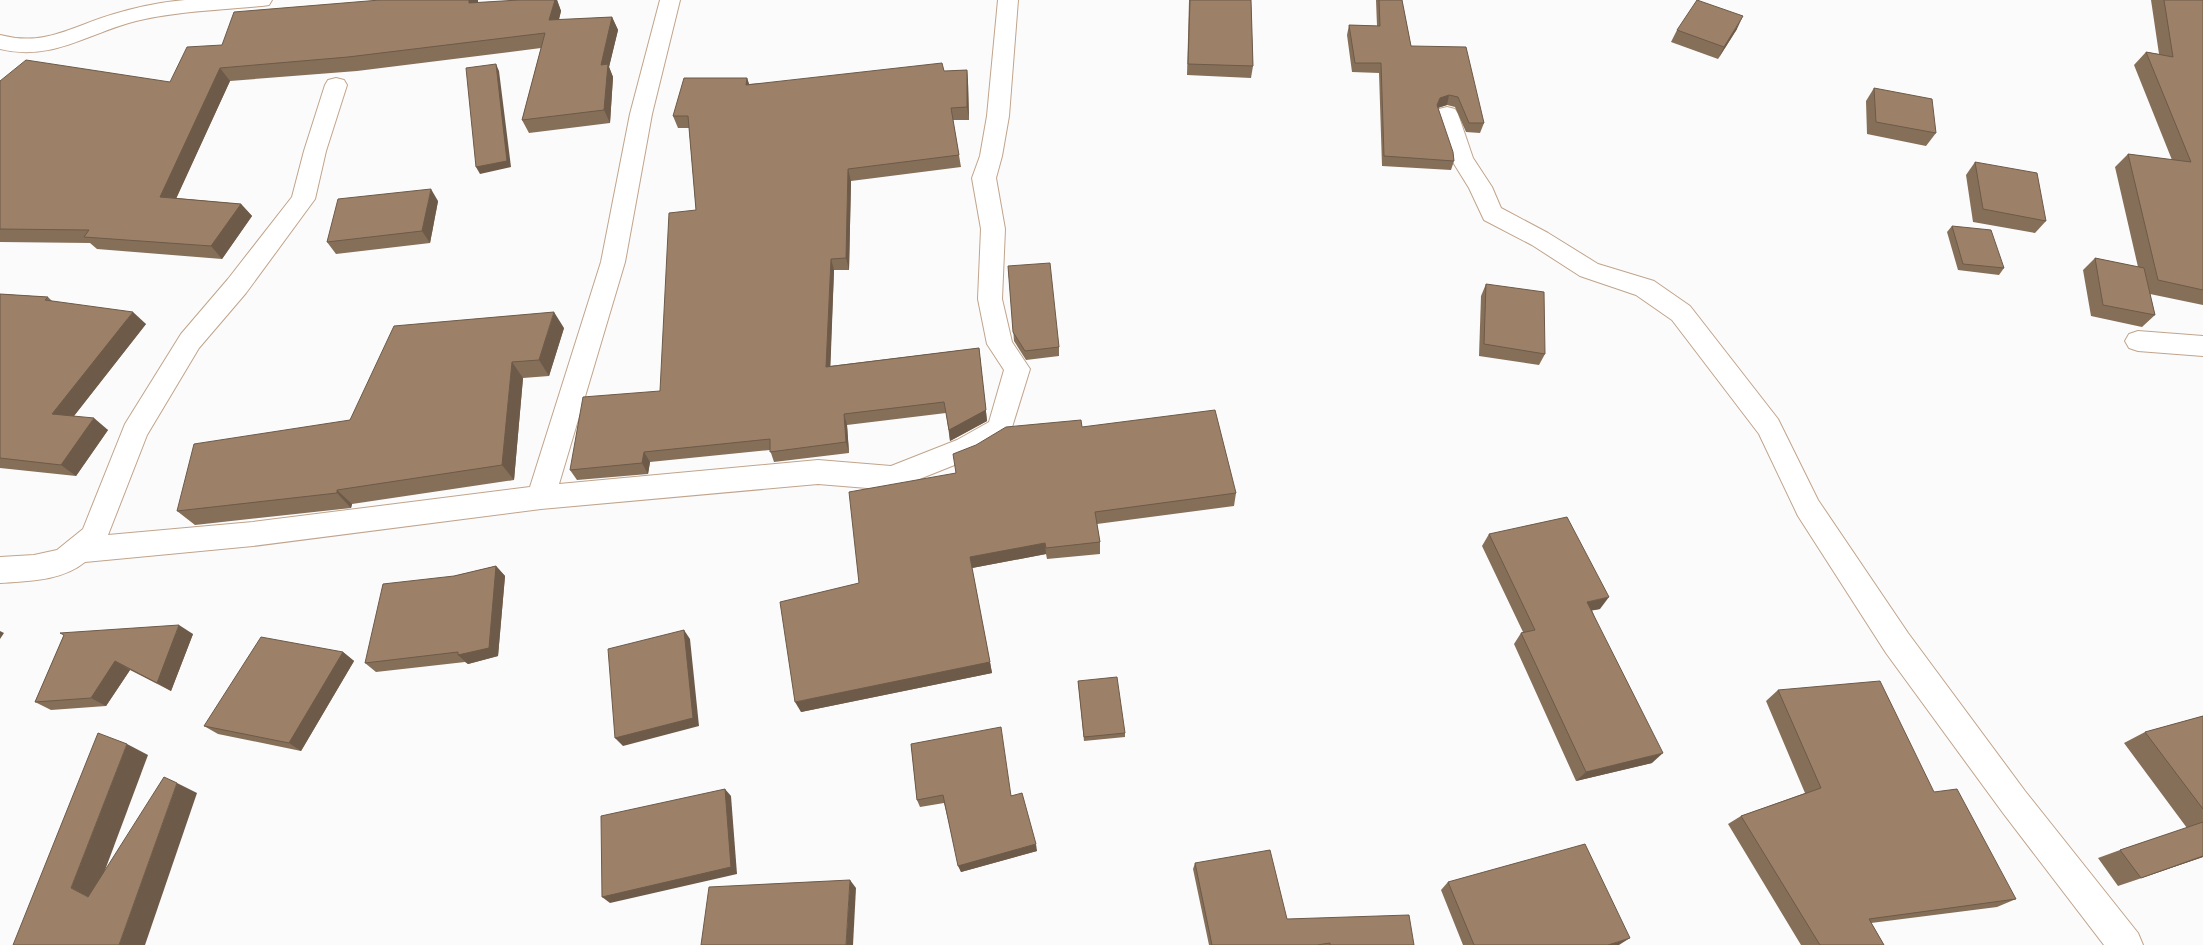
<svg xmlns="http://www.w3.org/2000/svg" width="2203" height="945" font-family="'PT Sans',sans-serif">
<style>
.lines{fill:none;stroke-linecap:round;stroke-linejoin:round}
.minor-casing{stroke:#c1a48b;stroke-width:2}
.minor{fill:#fff;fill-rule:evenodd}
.wall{fill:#866f59}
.shaded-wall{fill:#6d5a49}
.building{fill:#9c8168;stroke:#6d5a49}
</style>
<rect width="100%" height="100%" fill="#fbfbfb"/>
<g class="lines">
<g class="minor-casing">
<g id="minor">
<path d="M185,0H272L269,5L262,6C220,10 177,11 136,21C88,33 52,62 0,49V35C46,47 72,26 114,14C137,7 161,2 185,0Z"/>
<path d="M660,0H680L652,114L625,262L559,484L818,460L891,466L957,440L989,422L1004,370L987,344L978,299L981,229L972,178L980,156L987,116L998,0H1018L1009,116L1002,156L996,178L1005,229L1002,299L1012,342L1030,369L1009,437L977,456L892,490L818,484L541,509L253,546L85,562C62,581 28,581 0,583V557L34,555L57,550L83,529L125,424L181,334L228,279L292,197L304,151L325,85L328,80L336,78L344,80L347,85L326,151L315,199L246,293L199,348L147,435L108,535L253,522L530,487L601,262L630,114Z"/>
<path d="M1447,107L1455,109L1458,114L1473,158L1492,187L1501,208L1548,233L1598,264L1654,281L1690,306L1778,419L1818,500L1908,633L2025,791L2138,933L2143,945H2104L2003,813L1886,653L1798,516L1759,434L1672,320L1636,295L1580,276L1532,245L1484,220L1469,188L1451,159L1436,114L1439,109Z"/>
<path d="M2138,331L2203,336V356L2138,351L2129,348L2125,341L2129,334Z"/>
</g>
</g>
<use href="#minor" class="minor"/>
</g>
<g class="wall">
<path d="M380,0H478V3L519,0H557L561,11L559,20L612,17L618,30L609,67L613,77L610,123L529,133L522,120L541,48L357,71L230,81L176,198L241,204L252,216L222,259L97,249L90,243L0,242V81L170,82L222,45Z"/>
<path d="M1189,0H1251L1253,66L1251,78L1187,75Z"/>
<path d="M1376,0H1402L1411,46L1484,123L1480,133L1466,132L1455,107L1447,105L1438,108L1454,161L1451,170L1382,166L1379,73L1352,72L1347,35L1349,25L1377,26Z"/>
<path d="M2151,0H2203V305L2150,294L2155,315L2142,327L2091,316L2083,270L2095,258L2138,267L2115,167L2128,154L2172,160L2134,65L2146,52L2159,54Z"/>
<path d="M1737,29L1718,59L1671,42L1677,30Z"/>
<path d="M967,70L968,82L969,120H953L961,167L851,181L849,270H834L830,366L979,348L987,421L950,441L946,413L847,425L849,453L774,462L770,450L650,462L648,474L577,480L570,470L660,391L696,210L689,128H678L673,116L747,78L749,84Z"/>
<path d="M1874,88L1936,133L1926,146L1867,134L1866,101Z"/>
<path d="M1975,162L2046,221L2035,233L1973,222L1966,175Z"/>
<path d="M438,201L430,243L336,254L327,242Z"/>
<path d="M1952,226L2004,268L1999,275L1958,270L1947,232Z"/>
<path d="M1008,266L1059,347V356L1026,360L1014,341Z"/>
<path d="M1486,284L1545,354L1539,365L1479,356L1481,296Z"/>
<path d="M0,294L48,297L52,301L146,324L74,416L108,430L76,476L0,468Z"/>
<path d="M564,328L549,376L523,378L514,480L352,504L351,508L195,525L177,511L350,420Z"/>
<path d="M1082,427L1236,493L1234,506L1097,524L1100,542V554L1047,559L1046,554L972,568L992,673L801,712L859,583L956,473Z"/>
<path d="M1489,534L1600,609L1592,610L1652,763L1576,781L1514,644L1521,633L1523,632L1482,546Z"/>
<path d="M496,566L505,576L498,656L468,664L465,662L376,672L365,663L454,576Z"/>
<path d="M193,634L171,691L130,670L106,706L51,710L35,702L64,635Z"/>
<path d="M343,652L354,661L301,751L218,734L204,726Z"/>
<path d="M1078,681L1125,733V737L1084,741Z"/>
<path d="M1778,690L1934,792L2016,899L1997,907L1871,923L1884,945H1801L1728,824L1741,816L1805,793L1766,701Z"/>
<path d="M2203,716V857L2118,886L2098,858L2120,850L2187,828L2124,743L2145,732Z"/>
<path d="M911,744L1012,796L1037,851L961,872L944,803L920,807L917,800Z"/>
<path d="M1195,863L1287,919L1414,945H1209L1193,869Z"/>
<path d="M1448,882L1619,945H1463L1441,890Z"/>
</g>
<g class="shaded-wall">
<path d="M469,0H478L476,17L469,3Z"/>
<path d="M555,0H557L561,11L555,33L549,20Z"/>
<path d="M1743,16L1737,29L1718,59L1724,47Z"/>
<path d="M612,17L618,30L609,67L613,77L610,123L604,110L601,65Z"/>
<path d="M496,64L499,71L511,167L480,174L476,167Z"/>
<path d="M220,68L230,81L171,210L160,197Z"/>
<path d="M967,70L968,82L969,120L967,107Z"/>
<path d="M747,78L751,90L746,85Z"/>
<path d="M1449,95L1447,105L1437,108V105L1440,98Z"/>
<path d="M848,169L851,181L849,270L846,258Z"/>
<path d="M431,189L438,201L430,243L422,231Z"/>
<path d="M241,204L252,216L222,259L211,246Z"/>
<path d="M831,259L834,270L830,378L826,367Z"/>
<path d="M133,312L146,324L66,426L52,414Z"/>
<path d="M554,312L564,328L549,376L539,360Z"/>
<path d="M979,348L987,421L950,441L949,430Z"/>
<path d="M512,362L523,378L514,480L502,465Z"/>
<path d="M844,414L847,425L849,453L846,442Z"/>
<path d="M94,418L108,430L76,476L61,465Z"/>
<path d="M644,452L650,462L648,474L642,463Z"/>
<path d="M337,490L352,504L351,508L337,493Z"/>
<path d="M1045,543L1046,554L972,568L970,557Z"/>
<path d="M496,566L505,576L498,656L468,664L458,655Z"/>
<path d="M1609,597L1600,609L1579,613L1587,602Z"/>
<path d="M179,625L193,634L171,691L157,683Z"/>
<path d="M684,630L690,639L699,726L623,746L615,738Z"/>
<path d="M0,631L4,633L0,639Z"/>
<path d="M343,652L354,661L301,751L289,743Z"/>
<path d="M115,661L130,670L106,706L91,698Z"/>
<path d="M990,662L992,673L801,712L795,702Z"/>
<path d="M127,744L148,755L95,897H88L71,888Z"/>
<path d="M1663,753L1652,763L1576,781L1586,772Z"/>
<path d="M177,783L197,793L145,945H119Z"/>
<path d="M725,789L731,796L737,874L610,903L602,897Z"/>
<path d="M1036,844L1037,851L961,872L958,866Z"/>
<path d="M2203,856V857L2118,886L2141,878Z"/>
<path d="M850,880L856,888L853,945H846Z"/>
<path d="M1630,938L1619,945H1608Z"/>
</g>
<g class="building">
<path d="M380,0H469V3L519,0H555L549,20L612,17L601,65L608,64L604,110L522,120L545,33L348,57L220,68L160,197L241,204L211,246L84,237L89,230L0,229V81L26,60L170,82L187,47L222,45L234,12Z"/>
<path d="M1190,0H1251L1253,66L1188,64Z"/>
<path d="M1379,0H1402L1411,46L1466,47L1484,123H1469L1458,97L1449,95L1440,98L1437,105L1453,152L1454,161L1384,156L1381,63H1355L1349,25L1380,26Z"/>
<path d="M1697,0L1743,16L1724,47L1677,30Z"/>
<path d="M2164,0H2203V290L2158,280L2128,154L2191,162L2146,52L2173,57Z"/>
<path d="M942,63L944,71L967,70V107L951,108L959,155L848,169L846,258L831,259L826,367L979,348L986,410L949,430L944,402L844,414L846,442L770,452V439L644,452L642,463L570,470L583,397L660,391L669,213L696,210L688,116H673L684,78H747L746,85Z"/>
<path d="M496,64L507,161L476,167L466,68Z"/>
<path d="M1874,88L1932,99L1936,133L1876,122Z"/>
<path d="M1975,162L2037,173L2046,221L1983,209Z"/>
<path d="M431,189L422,231L327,242L338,199Z"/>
<path d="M1952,226L1991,230L2004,268L1963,264Z"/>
<path d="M2095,258L2144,268L2155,315L2103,305Z"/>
<path d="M1050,263L1059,347L1025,351L1013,332L1008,266Z"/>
<path d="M1486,284L1544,292L1545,354L1484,344Z"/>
<path d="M0,294L48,297L45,300L133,312L52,414L94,418L61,465L0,458Z"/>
<path d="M554,312L539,360L512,362L502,465L337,490V493L177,511L194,444L350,420L394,326Z"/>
<path d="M1215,410L1236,493L1095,512L1100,542L1046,548L1045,543L970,557L990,662L795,702L780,602L859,583L849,492L956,473L953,454L976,445L1006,427L1081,420L1082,427Z"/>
<path d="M1567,517L1609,597L1587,602L1663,753L1586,772L1521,633L1535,630L1489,534Z"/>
<path d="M496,566L489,648L458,655V652L365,663L383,584L454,576Z"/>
<path d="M179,625L157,683L115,661L91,698L35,702L64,635L60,633Z"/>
<path d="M684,630L693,718L615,738L608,649Z"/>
<path d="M261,637L343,652L289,743L204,726Z"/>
<path d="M1117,677L1125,733L1084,737L1078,681Z"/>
<path d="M1880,681L1934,792L1957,789L2016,899L1869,919L1884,945H1820L1741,816L1821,788L1778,690Z"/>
<path d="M2203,716V809L2145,732Z"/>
<path d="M1001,727L1011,796L1022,793L1036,844L958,866L943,795L917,800L911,744Z"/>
<path d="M98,733L127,744L71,888L88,897L164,777L177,783L119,945H13Z"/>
<path d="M725,789L731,867L602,897L601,816Z"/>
<path d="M2203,822V856L2141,878L2120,850Z"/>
<path d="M1585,844L1630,938L1608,945H1474L1448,882Z"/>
<path d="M1270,850L1287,919L1409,915L1414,945H1330V943L1317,945H1212L1195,863Z"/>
<path d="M850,880L846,945H701L709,887Z"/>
</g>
</svg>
